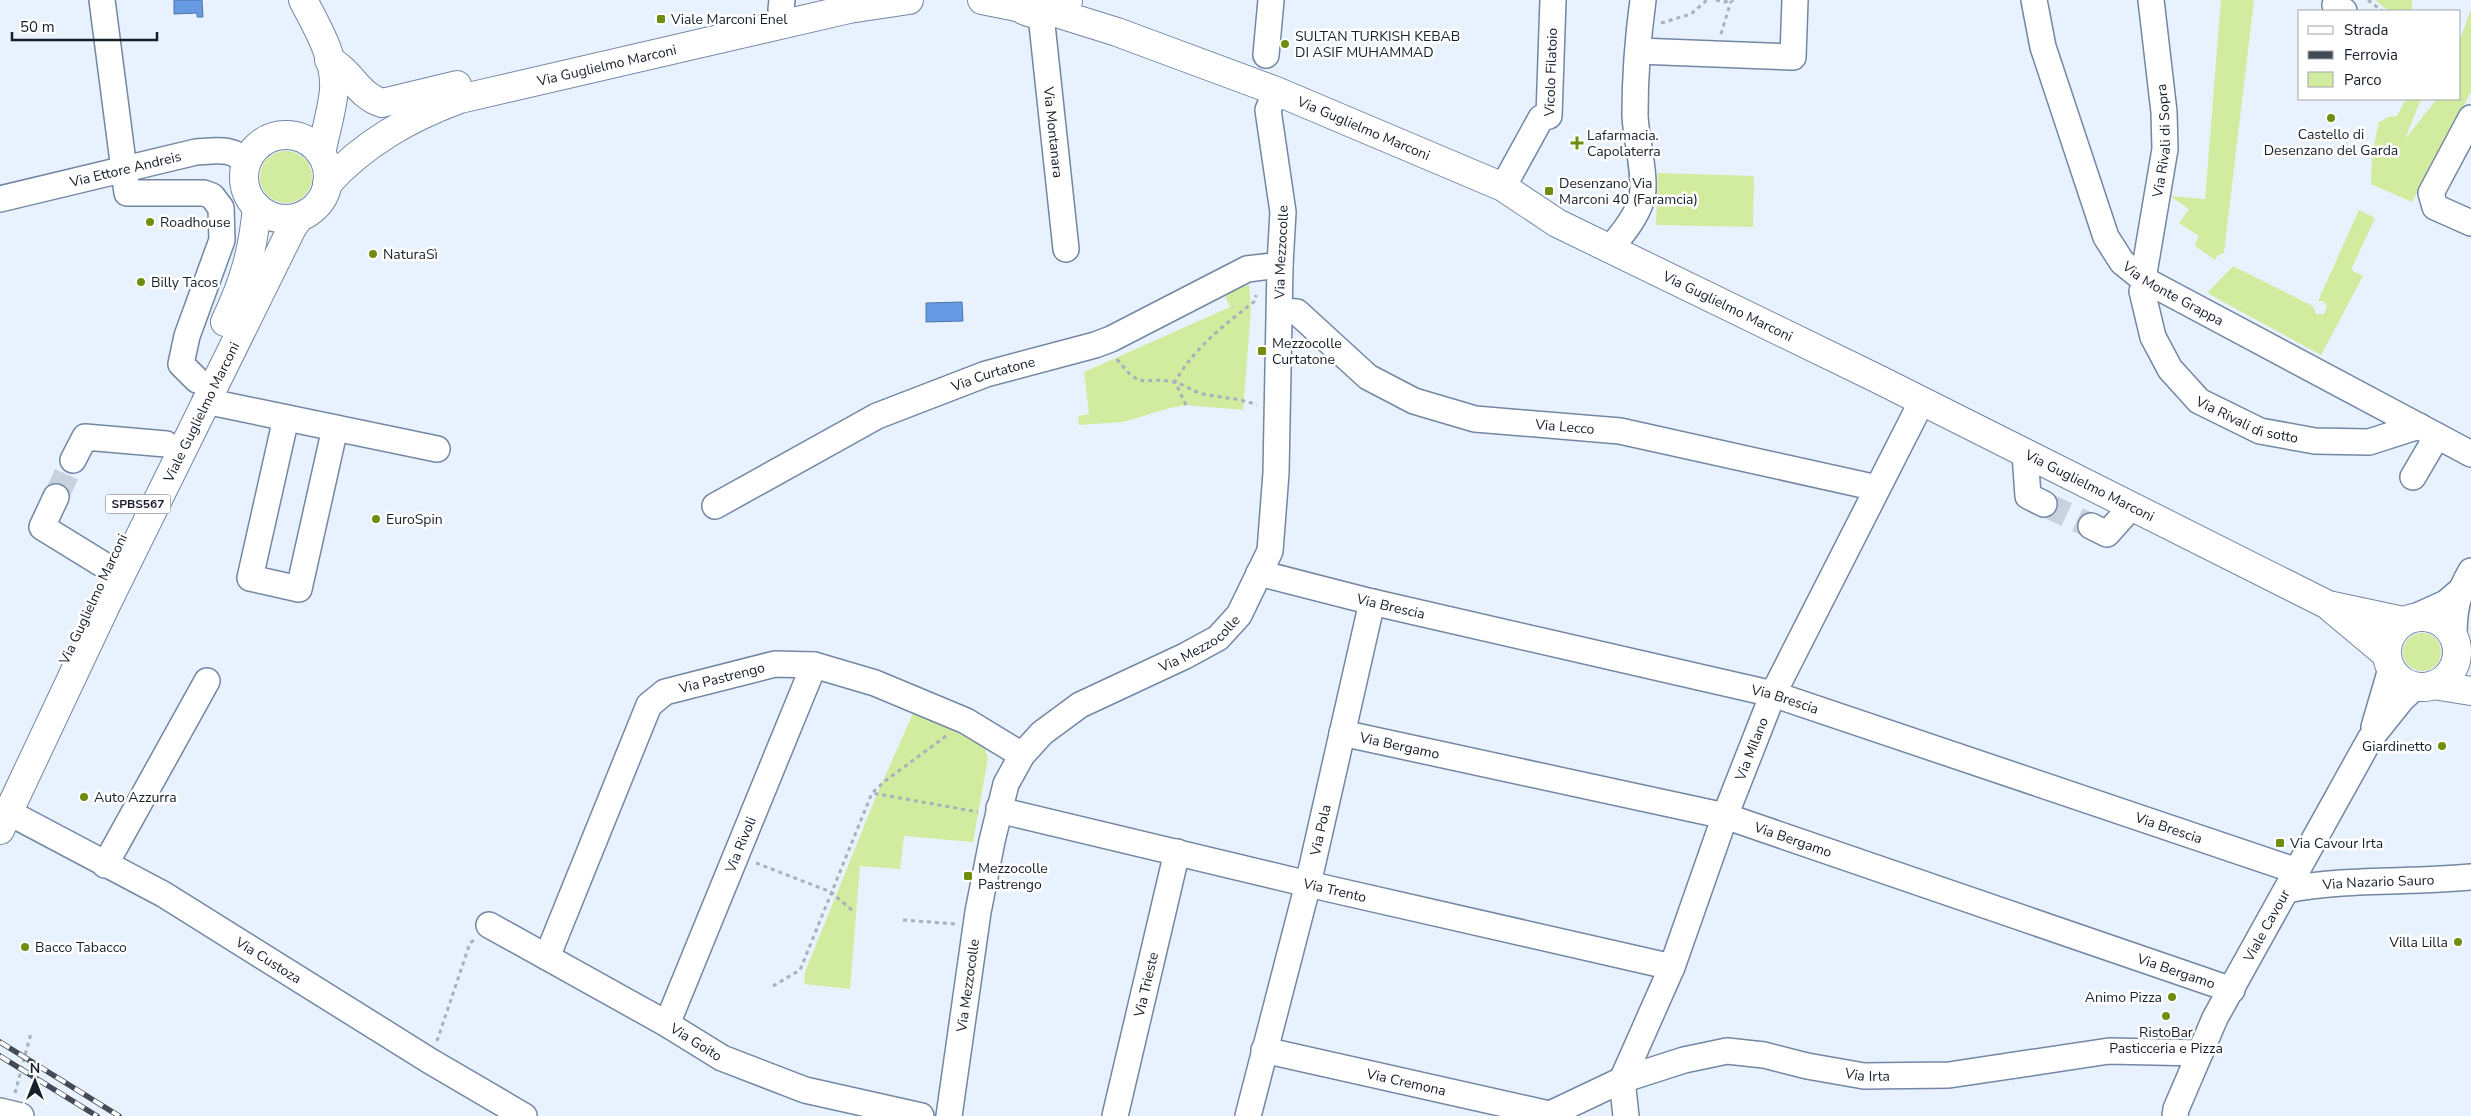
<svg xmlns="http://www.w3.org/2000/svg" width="2471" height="1116" font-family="'Nunito Sans',sans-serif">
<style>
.green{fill:#d2ec9f}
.water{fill:#669ae2;stroke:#4e75aa}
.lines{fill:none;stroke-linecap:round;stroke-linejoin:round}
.minor-tunnel{stroke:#c8d1de;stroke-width:25;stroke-dasharray:25 12;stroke-linecap:butt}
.minor-casing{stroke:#7287a4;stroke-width:28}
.major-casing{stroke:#7287a4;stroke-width:30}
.path{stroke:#a8b0bd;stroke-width:3;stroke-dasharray:4 4;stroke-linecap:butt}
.minor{stroke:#fff;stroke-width:25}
.major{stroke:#fff;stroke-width:28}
.rail-casing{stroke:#434b56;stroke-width:5.5}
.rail{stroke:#fff;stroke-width:4;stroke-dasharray:11;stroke-linecap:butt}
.poi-dot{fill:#6f8d0f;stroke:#fff;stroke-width:2}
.labels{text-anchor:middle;stroke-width:5;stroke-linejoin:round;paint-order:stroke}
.shield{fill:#fff;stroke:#5c6269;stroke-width:1}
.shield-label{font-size:12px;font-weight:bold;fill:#161e29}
.poi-label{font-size:14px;fill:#161e29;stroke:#fff;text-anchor:start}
.street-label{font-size:14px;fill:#161e29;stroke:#fff}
</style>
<rect width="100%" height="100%" fill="#e8f1fe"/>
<g class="green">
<path d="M2221,0H2254L2224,253L2218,255L2215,260L2195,246L2199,236L2179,223L2189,209L2170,196L2205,199Z"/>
<path d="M2375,0H2412V11H2389Z"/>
<path d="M2471,9V92L2412,202L2371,184L2372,154L2379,122L2389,117L2397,116L2406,99H2421L2405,139L2437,99H2460V40Z"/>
<circle cx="286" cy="177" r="26"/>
<path d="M1658,173L1754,176L1753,227L1656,225Z"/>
<path d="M2359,210L2375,218L2351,270L2363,276L2321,355L2207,293L2233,266L2313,306L2316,314H2324L2327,306L2323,301H2318Z"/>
<path d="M1249,285L1251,310L1243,410L1186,405L1170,408L1123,422L1079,425L1078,416L1089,414L1084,372L1230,307L1224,293Z"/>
<circle cx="2422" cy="652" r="19"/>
<path d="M914,711L984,746L988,758L973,842L904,836L900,869L860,866L850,989L804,984L805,972L875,799Z"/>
</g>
<g class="water">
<path d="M174,0H202L203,17H197V13L174,14Z"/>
<path d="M962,302L963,321L926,322V303Z"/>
</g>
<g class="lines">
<g class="minor-tunnel">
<path d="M56,497L73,460"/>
<path d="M2044,504L2091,526"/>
</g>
<g class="minor-casing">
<g id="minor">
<path d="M102,0L127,193H204L212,196L221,208L222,240L187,336L181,364L197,380"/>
<path id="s1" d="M2034,0L2043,47L2106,237L2122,262L2143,279L2471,454"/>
<path d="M2335,5L2344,11"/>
<path d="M781,10L782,0"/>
<path id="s2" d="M1041,15L1066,249"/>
<path d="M1638,51L1793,57L1795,0"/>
<path d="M1266,55L1271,0"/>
<path d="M2471,118L2431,193L2435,207L2471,223"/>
<path id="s3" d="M1503,187L1541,118L1549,116L1553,0"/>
<path id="s4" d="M0,199L196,152C214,151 236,146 246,165"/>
<path d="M1610,249C1622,234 1635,219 1641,201C1648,181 1635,136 1635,114C1635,76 1638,37 1643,0"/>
<path id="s5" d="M2143,279L2165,149L2164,112L2151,0"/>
<path id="s6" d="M2142,291L2153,337L2170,369L2199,401L2260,431L2315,441L2369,442L2419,426"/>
<path id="s7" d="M1280,311L1297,312L1368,377L1414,401L1475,419L1620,431L1877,488"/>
<path d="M205,401L437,449"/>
<path d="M286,418L250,578L299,589L335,428"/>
<path d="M2025,454L2028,496L2044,504"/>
<path d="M73,460L85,437L166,444"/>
<path d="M2413,477L2437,436"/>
<path d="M56,497L42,527L107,567"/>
<path id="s8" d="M715,506L877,416L986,374L1095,345L1111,339L1247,269L1280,265"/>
<path d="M2091,526L2107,534L2131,507"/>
<path id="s9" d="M1259,573L1372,602L1773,694L2297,871"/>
<path d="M2415,617L2446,603L2460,591"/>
<path d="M2454,637C2454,609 2457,595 2471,571"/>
<path d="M2374,727L2391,669"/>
<path id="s10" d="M1342,733L1725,816L2232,990"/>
<path id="s11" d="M999,808L1011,813L1308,884L1672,967"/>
<path id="s12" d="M8,812L163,894L430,1061L524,1116"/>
<path d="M105,865L207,681"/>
<path id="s13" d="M2287,890C2344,878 2412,883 2471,877"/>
<path id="s14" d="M489,925L667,1024L722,1058L805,1090L921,1116"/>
<path id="s15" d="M547,957L649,705L665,692L775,664L814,665L875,683L966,721L1022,755"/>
<path id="s16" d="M667,1024L814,665"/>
<path id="s17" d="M1264,1050L1549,1114"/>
<path d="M0,1111L21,1116"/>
<path id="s18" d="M949,1116L978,912L992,841L1006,784L1022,755L1042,733L1080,705L1185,656L1218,638L1239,615L1270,551L1276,473L1280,265L1283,212L1268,110L1276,91"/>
<path id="s19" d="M1115,1116L1177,852"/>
<path id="s20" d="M1248,1116L1308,884L1372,602"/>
<path id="s21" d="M1546,1116L1622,1080L1684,1060L1727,1051L1764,1055L1807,1066L1864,1076L1949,1075L2109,1051L2200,1053"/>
<path id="s22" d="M1626,1116L1622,1080L1672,967L1725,816L1773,694L1922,401"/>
<path id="s23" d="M2175,1116L2176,1109L2215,1018L2370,739L2402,699L2416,686"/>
</g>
</g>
<g class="major-casing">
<g id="major">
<path d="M303,0C317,27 336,58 334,90C332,111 325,133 321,154"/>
<path d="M982,0L1017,7"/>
<path d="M1010,0C1026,17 1052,20 1068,1"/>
<path id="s24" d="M1053,12L1117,32L1276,91L1503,187L1557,223L1878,379L2328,605L2403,621"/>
<path d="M329,60C352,72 358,96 382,103L457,85"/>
<circle cx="286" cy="177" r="42"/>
<path id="s25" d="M327,184C364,143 409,118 460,99L849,9L909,0"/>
<path d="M225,322C244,282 253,251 257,207"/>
<path d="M2331,608L2386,654"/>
<circle cx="2422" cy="652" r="35"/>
<path d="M2433,685L2471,691"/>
<path id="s26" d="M0,830L107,603L292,228L299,218L307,213"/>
</g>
</g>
<g class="path">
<path d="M1716,0L1724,2L1734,0"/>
<path d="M2368,0L2382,11"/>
<path d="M1661,23L1691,14L1707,0"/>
<path d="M1721,34L1731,1"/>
<path d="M1117,359C1143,393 1142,375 1174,382C1184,384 1193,392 1203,394C1222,398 1239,398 1257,405"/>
<path d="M1186,405L1175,382C1194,348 1224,325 1255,301L1256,295"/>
<path d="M946,736L885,781L872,793L978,812"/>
<path d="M756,863L831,892L853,911"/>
<path d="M903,920L956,924"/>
<path d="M773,986L800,970L872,793"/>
<path d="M437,1041L470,943L474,940"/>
<path d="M15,1093L31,1033"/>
</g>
<use href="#minor" class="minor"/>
<use href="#major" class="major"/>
<g class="rail-casing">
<g id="rail">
<path d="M0,1042L119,1116"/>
<path d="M0,1056L97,1116"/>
</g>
</g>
<use href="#rail" class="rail"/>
</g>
<g class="poi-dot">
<rect x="656" y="14" width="10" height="10" rx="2.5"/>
<circle cx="1285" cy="44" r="5"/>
<circle cx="2331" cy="118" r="5"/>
<path d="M1574.5 135.5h5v5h5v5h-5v5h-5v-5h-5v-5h5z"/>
<rect x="1544" y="186" width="10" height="10" rx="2.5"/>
<circle cx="150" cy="222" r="5"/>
<circle cx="373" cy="254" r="5"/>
<circle cx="141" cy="282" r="5"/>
<rect x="1257" y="346" width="10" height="10" rx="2.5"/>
<circle cx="376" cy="519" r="5"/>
<circle cx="2442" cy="746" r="5"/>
<circle cx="84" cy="797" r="5"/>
<rect x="2275" y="838" width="10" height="10" rx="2.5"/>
<rect x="963" y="871" width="10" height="10" rx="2.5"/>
<circle cx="2458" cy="942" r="5"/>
<circle cx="25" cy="947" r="5"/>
<circle cx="2172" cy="997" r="5"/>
<circle cx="2166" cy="1016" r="5"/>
</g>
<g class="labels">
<rect class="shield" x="105.5" y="494.5" width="65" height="19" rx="4"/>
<g class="shield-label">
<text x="138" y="508">SPBS567</text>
</g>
<g class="poi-label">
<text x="671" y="24">Viale Marconi Enel</text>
<text x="1295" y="41">SULTAN TURKISH KEBAB<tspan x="1295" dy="16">DI ASIF MUHAMMAD</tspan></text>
<text x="2331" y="139" text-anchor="middle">Castello di<tspan x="2331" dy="16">Desenzano del Garda</tspan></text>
<text x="1587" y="140">Lafarmacia.<tspan x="1587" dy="16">Capolaterra</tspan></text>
<text x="1559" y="188">Desenzano Via<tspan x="1559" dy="16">Marconi 40 (Faramcia)</tspan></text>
<text x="160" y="227">Roadhouse</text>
<text x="383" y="259">NaturaSì</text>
<text x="151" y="287">Billy Tacos</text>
<text x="1272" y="348">Mezzocolle<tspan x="1272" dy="16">Curtatone</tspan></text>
<text x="386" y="524">EuroSpin</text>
<text x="2432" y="751" text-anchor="end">Giardinetto</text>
<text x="94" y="802">Auto Azzurra</text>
<text x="2290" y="848">Via Cavour Irta</text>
<text x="978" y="873">Mezzocolle<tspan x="978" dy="16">Pastrengo</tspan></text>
<text x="2448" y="947" text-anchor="end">Villa Lilla</text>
<text x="35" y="952">Bacco Tabacco</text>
<text x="2162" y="1002" text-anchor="end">Animo Pizza</text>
<text x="2166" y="1037" text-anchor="middle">RistoBar<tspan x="2166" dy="16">Pasticceria e Pizza</tspan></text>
</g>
<g class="street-label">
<text dy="5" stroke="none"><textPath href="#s25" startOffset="310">Via Guglielmo Marconi</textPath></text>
<text dy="5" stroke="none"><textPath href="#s3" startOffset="131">Vicolo Filatoio</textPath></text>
<text dy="5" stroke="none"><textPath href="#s24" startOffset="332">Via Guglielmo Marconi</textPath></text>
<text dy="5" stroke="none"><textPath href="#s2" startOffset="118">Via Montanara</textPath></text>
<text dy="5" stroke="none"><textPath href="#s5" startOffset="140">Via Rivali di Sopra</textPath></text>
<text dy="5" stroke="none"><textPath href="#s4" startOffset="129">Via Ettore Andreis</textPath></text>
<text dy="5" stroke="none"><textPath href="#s18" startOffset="1002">Via Mezzocolle</textPath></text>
<text dy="5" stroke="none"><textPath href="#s1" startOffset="338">Via Monte Grappa</textPath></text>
<text dy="5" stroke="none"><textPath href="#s24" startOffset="738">Via Guglielmo Marconi</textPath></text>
<text dy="5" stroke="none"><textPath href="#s8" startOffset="309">Via Curtatone</textPath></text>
<text dy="5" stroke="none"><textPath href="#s26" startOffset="464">Viale Guglielmo Marconi</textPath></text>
<text dy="5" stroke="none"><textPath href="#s6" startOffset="179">Via Rivali di sotto</textPath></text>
<text dy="5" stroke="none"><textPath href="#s7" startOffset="319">Via Lecco</textPath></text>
<text dy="5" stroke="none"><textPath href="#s24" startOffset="1142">Via Guglielmo Marconi</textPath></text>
<text transform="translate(93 599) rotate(-65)" y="5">Via Guglielmo Marconi</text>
<text dy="5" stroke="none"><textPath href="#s9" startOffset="136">Via Brescia</textPath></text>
<text dy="5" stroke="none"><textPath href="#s18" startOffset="582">Via Mezzocolle</textPath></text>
<text dy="5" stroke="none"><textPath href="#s15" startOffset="351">Via Pastrengo</textPath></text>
<text dy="5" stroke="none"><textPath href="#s9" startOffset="541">Via Brescia</textPath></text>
<text dy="5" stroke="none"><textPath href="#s10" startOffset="59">Via Bergamo</textPath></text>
<text dy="5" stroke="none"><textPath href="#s22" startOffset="392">Via Milano</textPath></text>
<text dy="5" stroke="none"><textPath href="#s9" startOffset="946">Via Brescia</textPath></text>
<text dy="5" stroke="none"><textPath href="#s20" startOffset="295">Via Pola</textPath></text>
<text dy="5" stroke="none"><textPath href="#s10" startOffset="464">Via Bergamo</textPath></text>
<text dy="5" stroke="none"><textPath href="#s16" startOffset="194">Via Rivoli</textPath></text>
<text dy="5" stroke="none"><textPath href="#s13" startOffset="92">Via Nazario Sauro</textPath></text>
<text dy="5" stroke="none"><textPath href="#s11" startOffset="346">Via Trento</textPath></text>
<text dy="5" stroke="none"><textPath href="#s23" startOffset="212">Viale Cavour</textPath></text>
<text dy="5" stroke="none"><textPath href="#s12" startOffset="300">Via Custoza</textPath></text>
<text dy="5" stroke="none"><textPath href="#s10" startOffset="869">Via Bergamo</textPath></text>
<text dy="5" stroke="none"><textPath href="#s18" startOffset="132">Via Mezzocolle</textPath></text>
<text dy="5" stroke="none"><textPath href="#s19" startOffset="135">Via Trieste</textPath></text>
<text dy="5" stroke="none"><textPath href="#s14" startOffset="238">Via Goito</textPath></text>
<text dy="5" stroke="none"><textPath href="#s21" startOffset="336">Via Irta</textPath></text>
<text dy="5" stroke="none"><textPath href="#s17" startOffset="146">Via Cremona</textPath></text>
</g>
</g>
<rect x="2298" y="10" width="162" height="90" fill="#ffffff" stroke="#a2a5a9"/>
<rect x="2308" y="26" width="25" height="8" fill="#ffffff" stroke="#a2a5a9"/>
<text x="2344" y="35" font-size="15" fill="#161e29">Strada</text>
<rect x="2308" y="51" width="25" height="8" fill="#434b56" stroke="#a2a5a9"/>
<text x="2344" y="60" font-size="15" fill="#161e29">Ferrovia</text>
<rect x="2308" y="72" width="25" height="15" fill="#d2ec9f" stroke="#a2a5a9"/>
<text x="2344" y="85" font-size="15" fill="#161e29">Parco</text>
<g transform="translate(35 1081)" stroke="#ffffff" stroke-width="4" paint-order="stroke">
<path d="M0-4L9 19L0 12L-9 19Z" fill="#161e29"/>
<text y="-8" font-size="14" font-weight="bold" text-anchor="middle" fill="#161e29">N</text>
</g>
<path d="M12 32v8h145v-8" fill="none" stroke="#161e29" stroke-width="2.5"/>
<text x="20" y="32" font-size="15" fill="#161e29" stroke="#ffffff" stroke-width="4" paint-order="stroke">50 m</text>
</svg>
